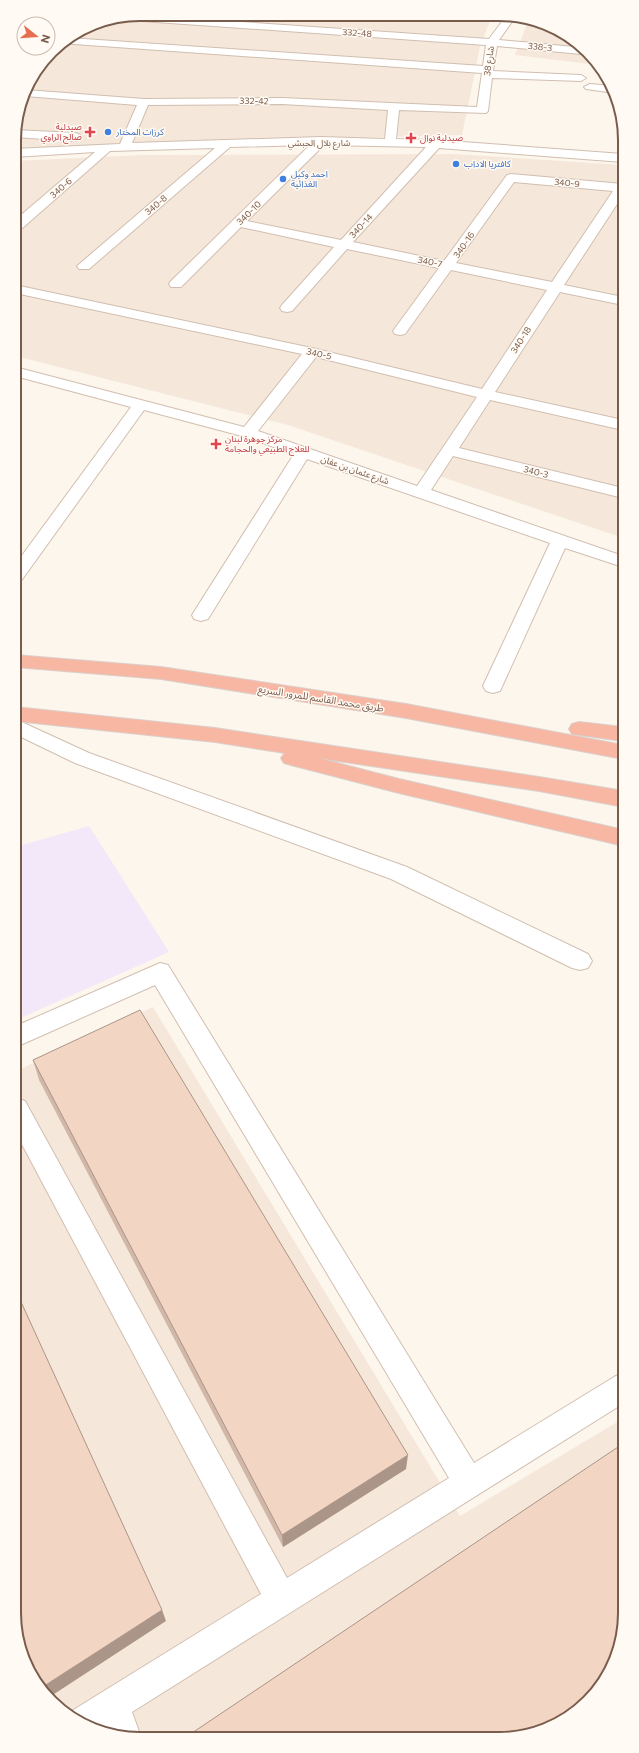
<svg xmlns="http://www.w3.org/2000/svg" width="639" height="1753" font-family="Commissioner,'Noto Sans Arabic',sans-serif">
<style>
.residential{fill:#f5e8da}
.education{fill:#f3e8fa}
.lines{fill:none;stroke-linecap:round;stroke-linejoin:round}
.minor-casing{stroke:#d1beb0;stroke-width:2}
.highway-casing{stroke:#dad1cd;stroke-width:2}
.minor{fill:#fff;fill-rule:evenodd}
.highway{fill:#f7b7a3;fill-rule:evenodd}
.wall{fill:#d1b7a8}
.shaded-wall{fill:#aa9588}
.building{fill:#f3d5c3;stroke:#aa9588}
.health-dot{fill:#e0444e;stroke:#fffaf3;stroke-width:1.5}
.shop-dot{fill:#3f7fe0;stroke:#fffaf3;stroke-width:1.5}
.labels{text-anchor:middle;stroke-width:3;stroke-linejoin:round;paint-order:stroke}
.far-street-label{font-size:9px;fill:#7a5c4d;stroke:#fffaf3}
.far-health-label{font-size:9px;fill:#be3a42;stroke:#fffaf3;text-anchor:start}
.far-shop-label{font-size:9px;fill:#366cbe;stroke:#fffaf3;text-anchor:start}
.street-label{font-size:10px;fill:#7a5c4d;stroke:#fffaf3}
.rim{fill:none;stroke:#7a5c4d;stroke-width:2}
</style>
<rect width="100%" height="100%" fill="#fdf6ec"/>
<g class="residential">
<path d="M140,14L492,16L480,47L462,135L14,148V132L27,85L57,46L92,24Z"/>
<path d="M529,19L562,31L588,51L598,65L515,55Z"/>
<path d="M455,154L623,165V538L288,425L15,356L14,161L142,155Z"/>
<path d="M153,1007L460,1516L624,1418L625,1621L523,1737H116L84,1726L51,1702L31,1676L16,1637V1071Z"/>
</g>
<path class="education" d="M89,826L169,952L16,1020L15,847Z"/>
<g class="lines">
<g class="minor-casing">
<g id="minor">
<path d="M137,15L489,39L506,16H516L499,40L585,48L591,55L497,46L493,71L581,75L586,78L581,81L492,78L488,111L486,113L399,110L396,139L436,140L623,154V162L439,148L353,242L444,261L507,175L511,174L623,184V195L564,285L623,297V305L560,292L495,392L623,420V430L490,400L459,448L623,488V498L453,456L431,490L623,556V567L565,548L500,691L493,693L486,691L483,686L550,543L307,459L208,619L201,621L194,619L192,615L294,454L242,436L144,410L21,581L15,583V565L131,407L15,376V367L244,427L302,354L15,293V285L312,348L482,389L547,290L451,270L405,334L400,335L395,334L393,331L439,268L347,249L292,311L287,312L282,311L280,308L282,305L334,247L241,227L181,287H171L169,284L171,281L310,145L230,147L89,269H79L77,266L215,148L110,151L19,231L14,232V221L95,152L14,157V149L120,144L137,105L25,96L26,90L144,99L282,98L477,107L482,73L60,43L69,38L483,66L486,45L127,20L122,18ZM282,104L388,110L385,139L321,137L132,143L148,105ZM324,145L426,147L341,240L247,221ZM514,182L613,191L552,282L456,263ZM316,357L477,397L417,486L258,431Z"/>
<path d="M590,84L613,86L615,93L586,89L584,87Z"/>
<path d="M15,130L76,133L80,135L82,137L80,139L76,141L14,137Z"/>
<path d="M15,719L89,753L407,867L588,954L592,961L588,968L580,970L572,968L391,879L75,763L15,734Z"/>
<path d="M160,963L168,965L474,1463L614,1377L624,1372V1403L132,1712L141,1737H116L106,1733L104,1729L101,1732L84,1726L69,1715L70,1712L261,1594L16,1133V1098L25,1101L287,1578L449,1478L155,985L16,1047V1026Z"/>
</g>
</g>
<g class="highway-casing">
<g id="highway">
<path d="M15,655L161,667L406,704L623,745V759L406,718L161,679L15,667Z"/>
<path d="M15,707L215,728L539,777L624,791V807L539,791L318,758L399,779L624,830V846L399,793L291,765L284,763L281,758L285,753L215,742L15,721Z"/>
<path d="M579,722L623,727V741L572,734L569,729L572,724Z"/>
</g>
</g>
<use href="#minor" class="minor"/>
<use href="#highway" class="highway"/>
</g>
<path class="wall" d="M33,1060L406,1469L283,1547L39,1080Z"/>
<g class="shaded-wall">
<path d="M408,1455L406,1469L283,1547L282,1535Z"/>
<path d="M162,1610L166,1621L48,1698L41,1688Z"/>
</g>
<g class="building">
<path d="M140,1010L408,1455L282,1535L33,1060Z"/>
<path d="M16,1291L162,1610L41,1688L31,1676L16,1637Z"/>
<path d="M624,1443L625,1621L615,1661L594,1696L562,1722L523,1737H186Z"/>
</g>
<g class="health-dot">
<path d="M88 126h4v4h4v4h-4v4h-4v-4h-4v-4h4z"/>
<path d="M409 132h4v4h4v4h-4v4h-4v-4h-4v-4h4z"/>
<path d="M214 438h4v4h4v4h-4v4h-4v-4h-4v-4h4z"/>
</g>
<g class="shop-dot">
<circle cx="108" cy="132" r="4"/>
<circle cx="456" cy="164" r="4"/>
<circle cx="283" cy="179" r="4"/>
</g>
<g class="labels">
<g class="far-street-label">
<text transform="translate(357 33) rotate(4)" y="3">332-48</text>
<text transform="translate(540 47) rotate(6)" y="3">338-3</text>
<text transform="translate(489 61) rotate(-82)" y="3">شارع 38</text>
<text transform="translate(254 101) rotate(1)" y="3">332-42</text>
<text x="319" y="146">شارع بلال الحبشي</text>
<text transform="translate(567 183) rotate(5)" y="3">340-9</text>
<text transform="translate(61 188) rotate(-41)" y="3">340-6</text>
<text transform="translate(156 205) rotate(-40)" y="3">340-8</text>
<text transform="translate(249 213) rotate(-44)" y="3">340-10</text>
<text transform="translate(361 226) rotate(-47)" y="3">340-14</text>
<text transform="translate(464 245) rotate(-55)" y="3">340-16</text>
<text transform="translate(430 262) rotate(11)" y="3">340-7</text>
<text transform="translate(521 340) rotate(-57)" y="3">340-18</text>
<text transform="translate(319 354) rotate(13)" y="3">340-5</text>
<text transform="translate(355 470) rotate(19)" y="3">شارع عثمان بن عفان</text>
<text transform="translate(536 472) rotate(14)" y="3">340-3</text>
</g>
<g class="far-health-label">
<text x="82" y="130" text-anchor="end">صيدلية<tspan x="82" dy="10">صالح الراوي</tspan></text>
<text x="420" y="141">صيدلية نوال</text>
<text x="225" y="442">مركز جوهرة لبنان<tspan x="225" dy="10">للعلاج الطبيعي والحجامة</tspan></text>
</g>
<g class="far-shop-label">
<text x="116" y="135">كرزات المختار</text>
<text x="464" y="167">كافتريا الاداب</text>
<text x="291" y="177">احمد وكيل<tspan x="291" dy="10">الغذائية</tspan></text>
</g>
<g class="street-label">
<text transform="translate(321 698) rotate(9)" y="4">طريق محمد القاسم للمرور السريع</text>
</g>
</g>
<path d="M0 0H639V1753H0ZM140 21H499A119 119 0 0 1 618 140V1613A119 119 0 0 1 499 1732H140A119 119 0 0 1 21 1613V140A119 119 0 0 1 140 21Z" fill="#fffaf3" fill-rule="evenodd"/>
<path class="rim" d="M140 21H499A119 119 0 0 1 618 140V1613A119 119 0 0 1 499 1732H140A119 119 0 0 1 21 1613V140A119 119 0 0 1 140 21Z"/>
<g transform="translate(36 36) rotate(107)"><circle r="19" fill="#fffaf3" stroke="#cabbb1"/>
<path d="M0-3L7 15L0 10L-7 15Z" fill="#e76f51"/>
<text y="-6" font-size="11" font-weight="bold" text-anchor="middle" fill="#7a5c4d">N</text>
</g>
</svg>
